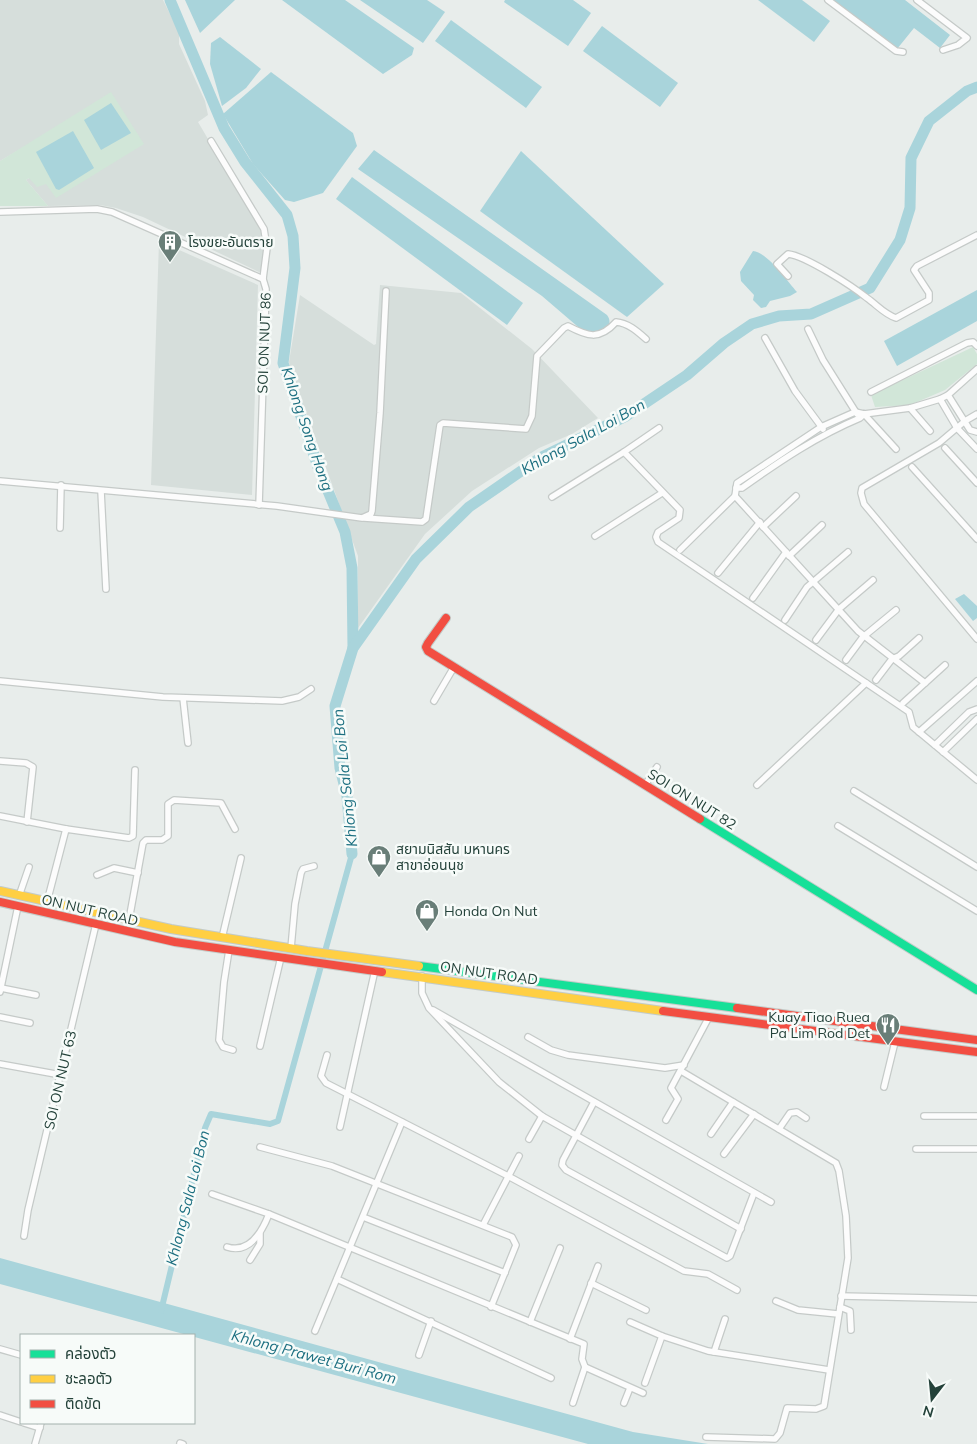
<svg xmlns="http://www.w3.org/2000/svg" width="977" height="1444" font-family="Mulish,'Noto Sans Thai',sans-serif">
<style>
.built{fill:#d6dedb}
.green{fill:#d1e6d8}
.water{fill:#a9d4db}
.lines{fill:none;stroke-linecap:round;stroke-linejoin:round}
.canal{stroke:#a9d4db;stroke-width:6}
.river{stroke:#a9d4db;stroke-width:11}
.street-casing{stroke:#c5cac8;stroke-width:8}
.fast-casing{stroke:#c3cbc8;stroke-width:10}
.slow-casing{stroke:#c3cbc8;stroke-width:10}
.jam-casing{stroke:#c3cbc8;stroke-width:10}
.street{stroke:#fcfcfc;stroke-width:5.5}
.fast{stroke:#16e098;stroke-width:8}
.slow{stroke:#ffcf43;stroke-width:8}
.jam{stroke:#f24e42;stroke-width:8}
.labels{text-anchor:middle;stroke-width:5;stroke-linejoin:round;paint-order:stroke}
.poi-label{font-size:14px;fill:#24423a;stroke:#f7fbf9;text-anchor:start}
.street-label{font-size:14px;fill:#24423a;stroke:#f7fbf9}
.water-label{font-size:15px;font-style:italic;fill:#1c6f80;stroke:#f7fbf9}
</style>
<rect width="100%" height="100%" fill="#e8edeb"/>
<g class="built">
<path d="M0,0H163L179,32V44L205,101L208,115L198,122L261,229L264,244L263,271L259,272L143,217L116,208L100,205L48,206L26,180L38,172L22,148L0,161Z"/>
<path d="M159,241L258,285L252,495L151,485Z"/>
<path d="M380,285L461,293L532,349L598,418L572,434L539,448L472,491L425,534L358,628V556L292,374L289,362L300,295L374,345L376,344Z"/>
</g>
<g class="green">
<path d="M111,92L144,144L56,198L46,184L37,187L29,178L26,180L48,206H0V161Z"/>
<path d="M973,347L977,354V364L945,390L910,405L875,407L871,395Z"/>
</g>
<g class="water">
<path d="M185,0H235L200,33Z"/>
<path d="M282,0H345L414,48L412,55L383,74Z"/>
<path d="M360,0H427L445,12L423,43Z"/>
<path d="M505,0H573L591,13L568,46L504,2Z"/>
<path d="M758,0H802L830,21L814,42Z"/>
<path d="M833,0H905L950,35L940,48L914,28L897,49Z"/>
<path d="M451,20L542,87L526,108L435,41Z"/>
<path d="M602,26L678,83L660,107L583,51Z"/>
<path d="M220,37L261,69L246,88L222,106L210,64L211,43Z"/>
<path d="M271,72L353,133L357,146L323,193L294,202L285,200L253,164L223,114Z"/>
<path d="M111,103L131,133L101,150L84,120Z"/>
<path d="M73,131L94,168L59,190L56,189L36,152Z"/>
<path d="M374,150L607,315C615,325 602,338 591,338L542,296L358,169Z"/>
<path d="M521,151L664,284L627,317L480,211Z"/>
<path d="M352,177L523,303L507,325L336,199Z"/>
<path d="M753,251C767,252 787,281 797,292L790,296L770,301L766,307L761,308L753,300L754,295L741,281L740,272Z"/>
<path d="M977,290V321L897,366L884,341Z"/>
<path d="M964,594L977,606V618L973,621L955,599Z"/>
<path d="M0,1258L633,1432L708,1444H588L0,1284Z"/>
</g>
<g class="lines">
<path class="canal" d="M161,1311L205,1128L211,1114L270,1124L278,1121L352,854"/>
<g class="river">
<path d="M170,0L224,128L245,162L287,215L293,236L295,268L283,363L318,467L345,532L352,568L353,648"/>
<path d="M352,854L347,796L340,768L335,706L353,648L416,559L469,507L540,458L626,416L687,375L724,343L752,324L779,316L811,314L870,288L900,240L910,208L911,158L929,121L967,91L977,87"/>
</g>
<g class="street-casing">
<g id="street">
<path d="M828,0L896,51L903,52"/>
<path d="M917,0L967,38L958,45L943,50"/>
<path d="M211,141L264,229L267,248L263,279"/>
<path d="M0,212L97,209L112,212L263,279L266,289L259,505"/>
<path d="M788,276L777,264L788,254C806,256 852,286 867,298C877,305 884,314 896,318L929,300V293L914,270L917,266L977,235"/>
<path d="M808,329L823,360L857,414"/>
<path d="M765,338L795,391L823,429"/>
<path d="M871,392L967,343L973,342L977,346"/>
<path d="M948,395L970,430L977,432"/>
<path d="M940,399L957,428L977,449"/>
<path d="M910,408L930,431"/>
<path d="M864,414L896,449"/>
<path d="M977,414L965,421L939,443L862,488L861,493L864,504L977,639"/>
<path d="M659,428L624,452L680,510L679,518L658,532L656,537L658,542L909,712L913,727L977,780"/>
<path d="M945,448L977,483"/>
<path d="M912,467L977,539"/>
<path d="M0,481L277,506L362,518L371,514L372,511L380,413L386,291"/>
<path d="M736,488H742C780,461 817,436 860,418L864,414"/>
<path d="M101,491L106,589"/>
<path d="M552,497L624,452"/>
<path d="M364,518L422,522L426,519L440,425L443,423L526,429L532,416L537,356L564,328L568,326C587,336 599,341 616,322C628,323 637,331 646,339"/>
<path d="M763,527L796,496"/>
<path d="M60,528L61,485"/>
<path d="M595,536L662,493"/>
<path d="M680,550L735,496"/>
<path d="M789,556L822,525"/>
<path d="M718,573L760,522"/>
<path d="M753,598L786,552"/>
<path d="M785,620L807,587L848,552"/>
<path d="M816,640L839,609L873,580"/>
<path d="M846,660L863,637L896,610"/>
<path d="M876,680L892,659L899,656L919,638"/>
<path d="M0,681L163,697L282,701L299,697L311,689"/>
<path d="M925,683L858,631L735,496L737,483L821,427L855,412L864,414L910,408L940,399L948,395L977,369"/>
<path d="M183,698L188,743"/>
<path d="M434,701L454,667"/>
<path d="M903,703L945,665"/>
<path d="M919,732L977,681"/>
<path d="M935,745L969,712L977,709"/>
<path d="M943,752L977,719"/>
<path d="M0,761L26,763L33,767L27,822"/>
<path d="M645,785L657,767"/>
<path d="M757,785L866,683"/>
<path d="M854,791L977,867"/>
<path d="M0,816L66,829"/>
<path d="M838,826L977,911"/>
<path d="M97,875L114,868L138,873"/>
<path d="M19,896L29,867"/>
<path d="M47,902L66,829L129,838L133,836L135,770"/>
<path d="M129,920L143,843L146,840H162L168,836V804L174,800L221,803L235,829"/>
<path d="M222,938L241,858"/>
<path d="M291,948L295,904L301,873L303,869L314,866"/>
<path d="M229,950L224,982L219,1040L223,1047L233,1050"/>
<path d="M422,976V993L429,1008L499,1082L542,1116L741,1229"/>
<path d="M1,988L36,995"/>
<path d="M0,992L18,906"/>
<path d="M433,1010L771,1202"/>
<path d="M0,1017L30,1023"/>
<path d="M528,1037L551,1050L568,1055L665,1068L684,1065"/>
<path d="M260,1046L281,957"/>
<path d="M327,1055L321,1076L326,1083L508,1176L684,1271L708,1274L737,1290"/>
<path d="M0,1064L61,1075"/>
<path d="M681,1071L836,1163L839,1171L846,1216L848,1258L824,1406L816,1409L787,1408L780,1433L775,1439L706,1437"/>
<path d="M884,1087L895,1042"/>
<path d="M594,1102L563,1160L562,1165L566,1170L727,1258L730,1256L754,1193"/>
<path d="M924,1116H977"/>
<path d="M666,1120L678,1099L671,1088L709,1017"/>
<path d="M340,1127L375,970"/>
<path d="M779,1129L790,1113L797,1112L806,1118"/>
<path d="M711,1134L733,1102"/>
<path d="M529,1139L542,1116"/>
<path d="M260,1147L332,1166L512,1237L516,1245L491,1307"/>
<path d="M916,1149H977"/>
<path d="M724,1154L754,1114"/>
<path d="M212,1194L269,1214L584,1344L582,1359L585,1367L643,1393"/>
<path d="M363,1217L505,1273"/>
<path d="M483,1225L519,1156"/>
<path d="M24,1236L28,1210L96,924"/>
<path d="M227,1247C249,1254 262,1232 269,1214"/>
<path d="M250,1260L260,1244V1234"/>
<path d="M337,1279L551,1378"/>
<path d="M591,1283L646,1310"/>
<path d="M841,1296L977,1299"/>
<path d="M776,1301L798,1310L838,1314"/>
<path d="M840,1307L850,1311L851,1330"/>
<path d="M530,1322L560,1248"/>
<path d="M630,1322L662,1336L708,1351L829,1370"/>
<path d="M315,1331L402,1122"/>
<path d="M570,1339L598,1266"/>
<path d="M0,1349L21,1355"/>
<path d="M714,1352L725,1319"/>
<path d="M419,1355L431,1321"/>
<path d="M645,1383L662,1336"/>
<path d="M573,1403L585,1367"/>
<path d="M624,1403L630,1388"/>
<path d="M0,1415L21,1422"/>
<path d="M24,1423L40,1428"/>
<path d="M180,1443L183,1444"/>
<path d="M35,1444L41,1423"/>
</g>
</g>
<g class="fast-casing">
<g id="fast">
<path d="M700,819L977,990"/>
<path d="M419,966L737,1008"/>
</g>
</g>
<g class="slow-casing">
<g id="slow">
<path d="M0,891L171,929L307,951L419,966"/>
<path d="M382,972L663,1011"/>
</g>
</g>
<g class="jam-casing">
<g id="jam">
<path d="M446,618L428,643L426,647L428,651L700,819"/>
<path d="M0,902L175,942L382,972"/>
<path d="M737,1008L977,1040"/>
<path d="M663,1011L977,1052"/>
</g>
</g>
<use href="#street" class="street"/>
<use href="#fast" class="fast"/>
<use href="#slow" class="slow"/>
<use href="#jam" class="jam"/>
</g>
<defs>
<g id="building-pin" transform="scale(1.25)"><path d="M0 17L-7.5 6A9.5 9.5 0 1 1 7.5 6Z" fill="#697e78" stroke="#f7fbf9"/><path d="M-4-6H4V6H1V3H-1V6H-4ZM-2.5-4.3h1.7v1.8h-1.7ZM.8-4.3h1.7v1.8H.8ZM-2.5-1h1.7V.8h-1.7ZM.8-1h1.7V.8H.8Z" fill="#fff"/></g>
<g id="shop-pin" transform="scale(1.25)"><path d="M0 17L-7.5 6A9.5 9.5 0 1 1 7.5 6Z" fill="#697e78" stroke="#f7fbf9"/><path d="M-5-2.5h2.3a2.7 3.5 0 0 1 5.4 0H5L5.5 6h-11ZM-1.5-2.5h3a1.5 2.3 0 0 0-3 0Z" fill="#fff"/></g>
<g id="restaurant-pin" transform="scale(1.25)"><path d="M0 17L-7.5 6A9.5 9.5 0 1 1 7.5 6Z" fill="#697e78" stroke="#f7fbf9"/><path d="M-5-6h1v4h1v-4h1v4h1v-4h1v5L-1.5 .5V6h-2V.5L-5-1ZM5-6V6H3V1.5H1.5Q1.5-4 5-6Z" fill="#fff"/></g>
</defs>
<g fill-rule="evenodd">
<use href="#building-pin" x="170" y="242"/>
<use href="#shop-pin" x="379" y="857"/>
<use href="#shop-pin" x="427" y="911"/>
<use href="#restaurant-pin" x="888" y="1025"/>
</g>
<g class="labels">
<g class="poi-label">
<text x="188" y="247">โรงขยะอันตราย</text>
<text x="396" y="854">สยามนิสสัน มหานคร<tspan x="396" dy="16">สาขาอ่อนนุช</tspan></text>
<text x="444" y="916">Honda On Nut</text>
<text x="870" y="1022" text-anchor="end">Kuay Tiao Ruea<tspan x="870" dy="16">Pa Lim Rod Det</tspan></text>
</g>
<g class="street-label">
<text transform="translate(264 343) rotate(-88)" y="5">SOI ON NUT 86</text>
<text transform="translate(692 799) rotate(32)" y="5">SOI ON NUT 82</text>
<text transform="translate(90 910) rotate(13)" y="5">ON NUT ROAD</text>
<text transform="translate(489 973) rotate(8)" y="5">ON NUT ROAD</text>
<text transform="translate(60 1080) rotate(-77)" y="5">SOI ON NUT 63</text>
</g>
<g class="water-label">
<text transform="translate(307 429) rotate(71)" y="5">Khlong Song Hong</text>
<text transform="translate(583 437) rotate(-29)" y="5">Khlong Sala Loi Bon</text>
<text transform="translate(345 778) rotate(-96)" y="5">Khlong Sala Loi Bon</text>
<text transform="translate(188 1198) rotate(-76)" y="5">Khlong Sala Loi Bon</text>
<text transform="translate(314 1357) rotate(15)" y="5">Khlong Prawet Buri Rom</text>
</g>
</g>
<rect x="20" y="1334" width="175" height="90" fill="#f7fbf9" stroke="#a3b1ad"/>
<rect x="30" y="1350" width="25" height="8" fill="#16e098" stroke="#a3b1ad"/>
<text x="65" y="1359" font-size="15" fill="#24423a">คล่องตัว</text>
<rect x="30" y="1375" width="25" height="8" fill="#ffcf43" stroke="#a3b1ad"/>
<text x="65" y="1384" font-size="15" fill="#24423a">ชะลอตัว</text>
<rect x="30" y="1400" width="25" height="8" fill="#f24e42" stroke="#a3b1ad"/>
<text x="65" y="1409" font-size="15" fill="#24423a">ติดขัด</text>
<g transform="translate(932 1399) rotate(196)" stroke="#f7fbf9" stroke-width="4" paint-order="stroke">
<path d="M0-4L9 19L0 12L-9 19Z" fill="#24423a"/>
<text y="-8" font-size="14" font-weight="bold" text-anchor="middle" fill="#24423a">N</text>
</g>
</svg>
